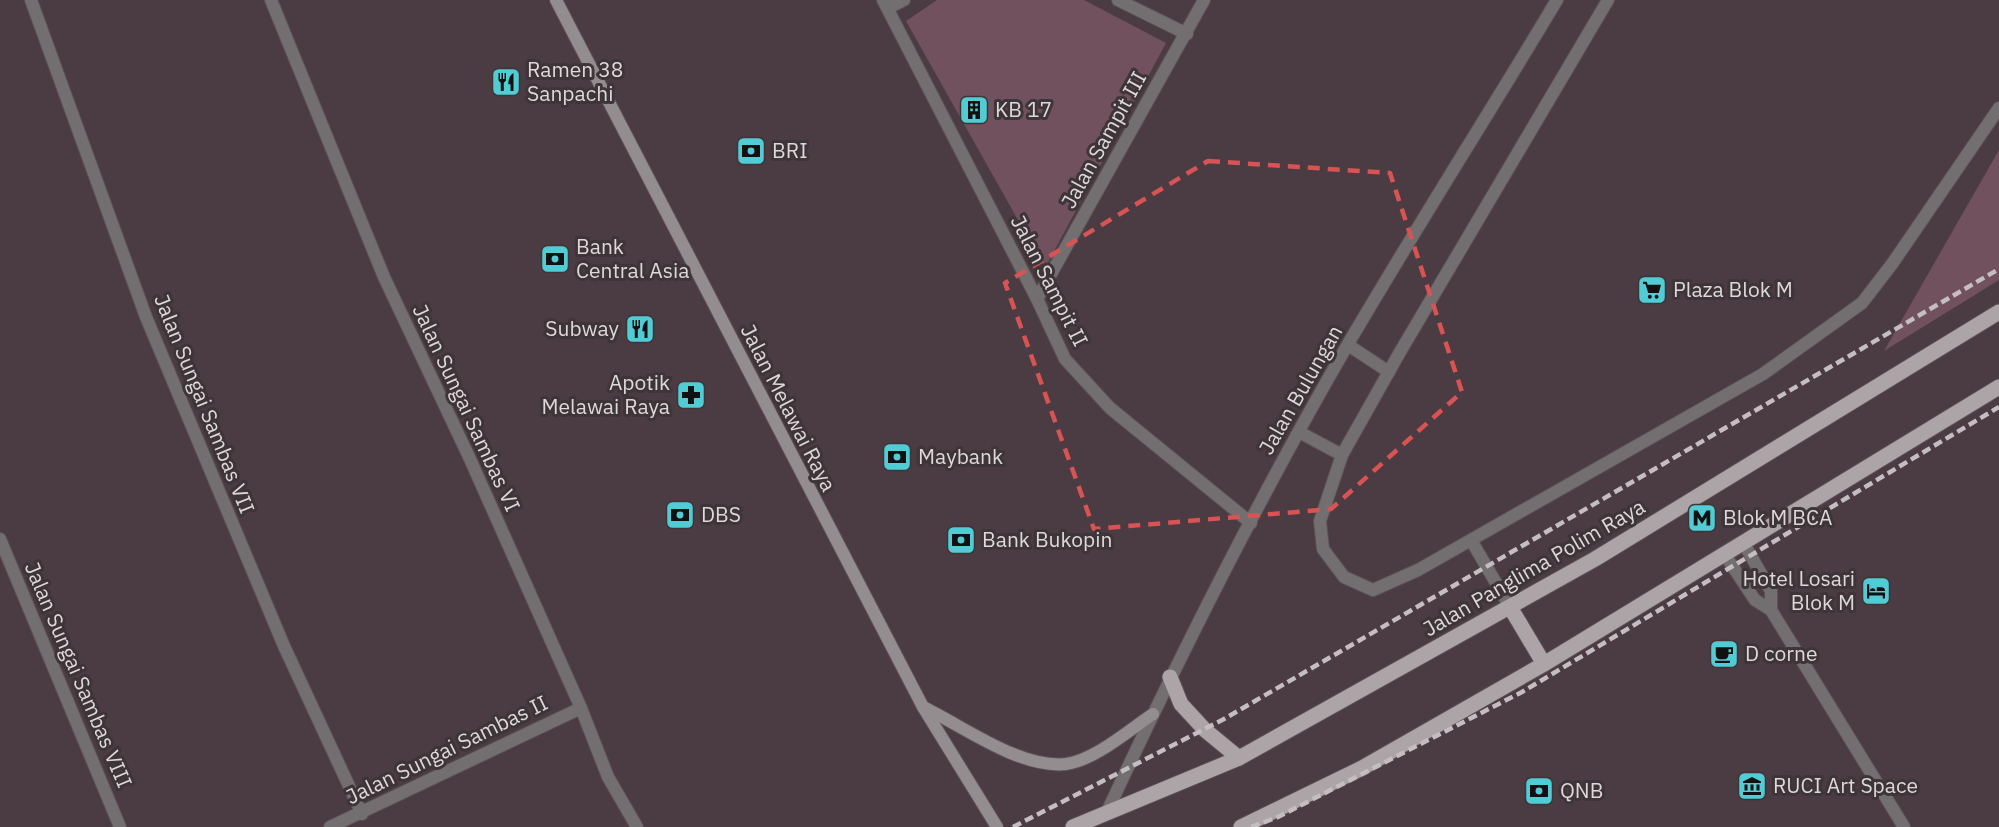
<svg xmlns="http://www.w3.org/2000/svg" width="1999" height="827" font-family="'IBM Plex Sans',sans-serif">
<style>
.built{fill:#4b3b42}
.green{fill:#72515f}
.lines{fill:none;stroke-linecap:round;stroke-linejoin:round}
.service-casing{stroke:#5b5255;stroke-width:14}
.minor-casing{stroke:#5b5255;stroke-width:14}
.tertiary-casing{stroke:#5b5255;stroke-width:14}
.secondary-casing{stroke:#5b5255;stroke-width:14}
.primary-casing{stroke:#5b5255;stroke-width:17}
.service{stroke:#736f70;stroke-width:12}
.minor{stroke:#736f70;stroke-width:12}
.tertiary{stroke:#736f70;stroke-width:12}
.secondary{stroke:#948d90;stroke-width:12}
.primary{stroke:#ada4a8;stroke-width:15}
.rail{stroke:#c5bec0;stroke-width:4.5;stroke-dasharray:9 4.5;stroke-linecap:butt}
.marked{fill:none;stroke:#d85454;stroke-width:4.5;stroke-dasharray:12 8;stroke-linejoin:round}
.labels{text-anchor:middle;stroke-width:6;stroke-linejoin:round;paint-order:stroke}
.poi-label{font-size:21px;fill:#ded8da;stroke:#3e3538;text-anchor:start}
.street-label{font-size:21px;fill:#ded8da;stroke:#3e3538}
</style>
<rect width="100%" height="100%" fill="#3e3538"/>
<rect class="built" x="0" y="0" width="1999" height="827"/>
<g class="green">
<path d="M937,0H1084L1166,43L1045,268L906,21Z"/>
<path d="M1999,150V280L1884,351Z"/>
</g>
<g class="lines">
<g class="service-casing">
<g id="service">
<path d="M1608,0L1400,352L1342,455L1320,521L1323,549L1344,577L1373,590L1418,570L1763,374L1862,303L1892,264L1999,108"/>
<path d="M1348,345L1389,372"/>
<path d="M1299,432L1342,455"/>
<path d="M1471,540L1510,607"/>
<path d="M1744,544L1771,591V610"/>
<path d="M1725,555L1755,600L1771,610L1904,827"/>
</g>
</g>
<g class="minor-casing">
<g id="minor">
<path d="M31,0L146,317L284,646L362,814"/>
<path d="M271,0L384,277L470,459L581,708L608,777L637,827"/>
<path d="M883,0L1037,299L1065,359L1110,408L1251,523"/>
<path d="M1118,0L1187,34"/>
<path d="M888,8L904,0"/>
<path d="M1037,299L1204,0"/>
<path d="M0,539L120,827"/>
<path d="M330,827L581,708"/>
</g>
</g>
<g class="tertiary-casing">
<path id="tertiary" d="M1106,814C1180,655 1260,496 1348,344C1416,228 1488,115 1557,0"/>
</g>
<g class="secondary-casing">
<g id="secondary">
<path d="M556,0L923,707L997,827"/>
<path d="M923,707C963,726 1020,769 1066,764C1095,760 1129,730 1153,714"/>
</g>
</g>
<g class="primary-casing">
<g id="primary">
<path d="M1510,607L1544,664"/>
<path d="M1170,677L1181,704L1205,730L1239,758"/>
<path d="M1073,827L1239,758L1595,559L1999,312"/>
<path d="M1241,827L1362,768L1544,664L1999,387"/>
</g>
</g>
<use href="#service" class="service"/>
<use href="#minor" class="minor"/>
<use href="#tertiary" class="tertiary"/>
<use href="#secondary" class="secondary"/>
<use href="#primary" class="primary"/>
<g class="rail">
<path d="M1013,827L1224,719L1999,269"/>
<path d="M1251,827L1278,817L1522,692L1999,407"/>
</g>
</g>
<path class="marked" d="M1208,161L1390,173L1462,392L1331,509L1094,529L1005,283Z"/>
<defs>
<g id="restaurant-square" transform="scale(1.5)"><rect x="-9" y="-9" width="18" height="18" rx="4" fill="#51ccd5" stroke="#3e3538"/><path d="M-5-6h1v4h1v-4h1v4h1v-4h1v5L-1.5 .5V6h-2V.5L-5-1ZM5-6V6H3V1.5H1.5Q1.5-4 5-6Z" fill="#111"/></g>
<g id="building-square" transform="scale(1.5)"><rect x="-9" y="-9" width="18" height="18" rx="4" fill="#51ccd5" stroke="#3e3538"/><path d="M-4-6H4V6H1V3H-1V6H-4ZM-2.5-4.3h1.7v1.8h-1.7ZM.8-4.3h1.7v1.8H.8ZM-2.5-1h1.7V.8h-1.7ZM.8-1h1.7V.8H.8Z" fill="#111"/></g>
<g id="bank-square" transform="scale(1.5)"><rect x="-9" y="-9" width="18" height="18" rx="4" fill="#51ccd5" stroke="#3e3538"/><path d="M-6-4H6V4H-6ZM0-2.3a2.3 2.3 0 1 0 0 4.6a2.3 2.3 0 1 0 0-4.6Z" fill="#111"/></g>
<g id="supermarket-square" transform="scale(1.5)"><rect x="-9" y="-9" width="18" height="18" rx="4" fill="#51ccd5" stroke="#3e3538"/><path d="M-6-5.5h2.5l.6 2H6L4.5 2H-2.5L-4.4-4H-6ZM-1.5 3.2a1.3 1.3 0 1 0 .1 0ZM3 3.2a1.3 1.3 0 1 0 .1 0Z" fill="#111"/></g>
<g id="pharmacy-square" transform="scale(1.5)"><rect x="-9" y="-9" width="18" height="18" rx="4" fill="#51ccd5" stroke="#3e3538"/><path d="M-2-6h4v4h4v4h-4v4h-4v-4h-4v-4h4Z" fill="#111"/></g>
<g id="metro-square" transform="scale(1.5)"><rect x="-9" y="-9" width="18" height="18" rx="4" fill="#51ccd5" stroke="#3e3538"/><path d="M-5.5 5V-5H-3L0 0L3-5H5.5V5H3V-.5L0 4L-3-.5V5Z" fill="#111"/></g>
<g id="hotel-square" transform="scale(1.5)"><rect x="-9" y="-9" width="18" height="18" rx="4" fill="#51ccd5" stroke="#3e3538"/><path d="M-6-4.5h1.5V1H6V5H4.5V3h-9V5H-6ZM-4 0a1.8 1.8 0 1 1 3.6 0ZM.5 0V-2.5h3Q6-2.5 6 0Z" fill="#111"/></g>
<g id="cafe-square" transform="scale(1.5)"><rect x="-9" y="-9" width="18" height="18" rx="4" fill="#51ccd5" stroke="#3e3538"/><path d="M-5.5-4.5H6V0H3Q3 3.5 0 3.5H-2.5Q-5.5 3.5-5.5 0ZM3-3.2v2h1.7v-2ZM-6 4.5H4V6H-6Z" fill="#111"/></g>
<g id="museum-square" transform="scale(1.5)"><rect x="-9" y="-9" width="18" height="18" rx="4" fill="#51ccd5" stroke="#3e3538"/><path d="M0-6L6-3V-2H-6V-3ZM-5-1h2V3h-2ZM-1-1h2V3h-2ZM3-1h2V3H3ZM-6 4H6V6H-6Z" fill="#111"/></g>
</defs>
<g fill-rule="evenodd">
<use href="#restaurant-square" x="506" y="82"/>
<use href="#building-square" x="974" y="110"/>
<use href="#bank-square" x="751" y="151"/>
<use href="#bank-square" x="555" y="259"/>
<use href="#supermarket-square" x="1652" y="290"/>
<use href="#restaurant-square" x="640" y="329"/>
<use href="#pharmacy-square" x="691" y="395"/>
<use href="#bank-square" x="897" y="457"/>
<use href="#bank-square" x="680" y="515"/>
<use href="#metro-square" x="1702" y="518"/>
<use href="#bank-square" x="961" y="540"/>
<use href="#hotel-square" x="1876" y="591"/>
<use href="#cafe-square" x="1724" y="654"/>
<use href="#museum-square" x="1752" y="786"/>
<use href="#bank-square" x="1539" y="791"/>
</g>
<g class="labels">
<g class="poi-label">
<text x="527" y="77">Ramen 38<tspan x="527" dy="24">Sanpachi</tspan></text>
<text x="995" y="117">KB 17</text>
<text x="772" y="158">BRI</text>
<text x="576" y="254">Bank<tspan x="576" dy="24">Central Asia</tspan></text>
<text x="1673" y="297">Plaza Blok M</text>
<text x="619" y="336" text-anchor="end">Subway</text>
<text x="670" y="390" text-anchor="end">Apotik<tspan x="670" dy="24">Melawai Raya</tspan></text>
<text x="918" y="464">Maybank</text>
<text x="701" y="522">DBS</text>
<text x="1723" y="525">Blok M BCA</text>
<text x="982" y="547">Bank Bukopin</text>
<text x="1855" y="586" text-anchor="end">Hotel Losari<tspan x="1855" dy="24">Blok M</tspan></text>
<text x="1745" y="661">D corne</text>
<text x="1773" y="793">RUCI Art Space</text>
<text x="1560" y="798">QNB</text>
</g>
<g class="street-label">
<text transform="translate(1104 140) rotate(-61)" y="7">Jalan Sampit III</text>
<text transform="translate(1049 281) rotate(63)" y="7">Jalan Sampit II</text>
<text transform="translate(1301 390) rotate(-60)" y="7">Jalan Bulungan</text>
<text transform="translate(204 404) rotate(68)" y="7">Jalan Sungai Sambas VII</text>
<text transform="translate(466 408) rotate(65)" y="7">Jalan Sungai Sambas VI</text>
<text transform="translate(788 408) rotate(63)" y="7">Jalan Melawai Raya</text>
<text transform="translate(1534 568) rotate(-30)" y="7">Jalan Panglima Polim Raya</text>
<text transform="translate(78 675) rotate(67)" y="7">Jalan Sungai Sambas VIII</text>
<text transform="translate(447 750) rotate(-26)" y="7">Jalan Sungai Sambas II</text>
</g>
</g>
</svg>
